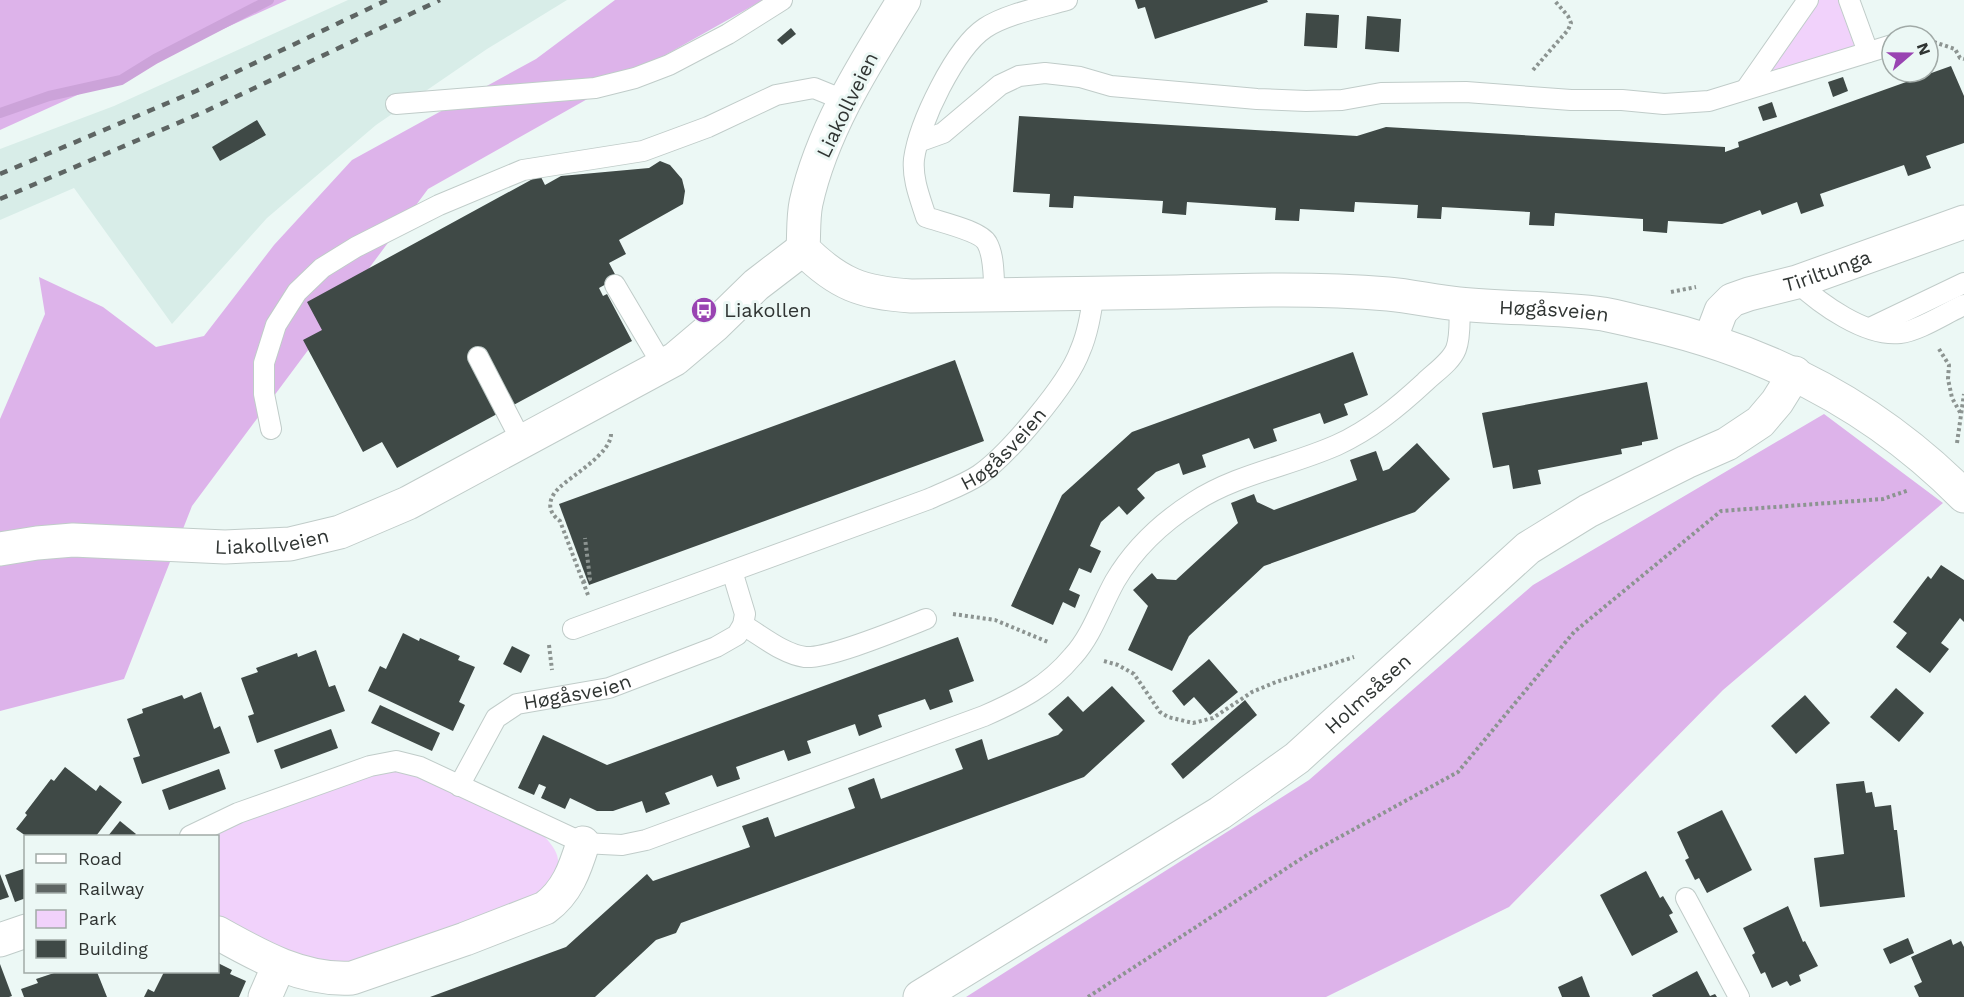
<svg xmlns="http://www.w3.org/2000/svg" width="1964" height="997" font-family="'Work Sans',sans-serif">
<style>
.built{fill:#d8ede8}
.green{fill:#f1d2fb}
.forest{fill:#ddb3ea}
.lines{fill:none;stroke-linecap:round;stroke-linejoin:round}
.stream{stroke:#cca3d9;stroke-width:10}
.building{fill:#3f4946}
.service-casing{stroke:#c0ccc9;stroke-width:22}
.minor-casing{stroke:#c0ccc9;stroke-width:35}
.tertiary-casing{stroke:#c0ccc9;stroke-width:35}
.path{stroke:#8c9491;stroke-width:4;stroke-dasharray:3 3;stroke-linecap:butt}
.service{stroke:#fff;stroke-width:20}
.minor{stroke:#fff;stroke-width:33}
.tertiary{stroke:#fff;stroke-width:33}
.rail{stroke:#5e6563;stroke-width:4.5;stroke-dasharray:8 8;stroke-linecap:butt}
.labels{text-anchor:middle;stroke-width:6;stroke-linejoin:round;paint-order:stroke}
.street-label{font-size:20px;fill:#303533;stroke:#ecf8f5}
.poi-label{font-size:20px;fill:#303533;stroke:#ecf8f5;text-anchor:start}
</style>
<rect width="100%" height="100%" fill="#ecf8f5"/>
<path class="built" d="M348,0H567L487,49L376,125L267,218L172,324L74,188L0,220V149L114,106Z"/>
<g class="green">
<path d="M1816,0H1843L1859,46L1770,73L1766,66Z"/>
<path d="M386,769L406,772L431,782L542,834C564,856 561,866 549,893L343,970L218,925V836H206L231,824Z"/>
</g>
<g class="forest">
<path d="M0,0H287L0,130Z"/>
<path d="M615,0H763L428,189L192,506L124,679L0,711V419L45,314L39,277L103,307L156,347L204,336L274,245L352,160L536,59Z"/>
<path d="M1824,414L1943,503L1723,690L1509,907L1326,997H966L1309,780L1533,585Z"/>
</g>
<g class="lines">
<path class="stream" d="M0,113L49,96L121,80L155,59L269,0"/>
</g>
<g class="building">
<path d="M1135,0H1267L1268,2L1155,39L1145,7L1138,9Z"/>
<path d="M1306,13L1339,15L1337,48L1304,46Z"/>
<path d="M1367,16L1401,19L1399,52L1365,49Z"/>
<path d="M791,28L796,34L782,45L777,40Z"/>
<path d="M1951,66L1964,96V143L1926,156L1931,168L1908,176L1904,165L1820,194L1824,206L1801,214L1797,202L1762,215L1760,210L1722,224L1668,221L1667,233L1643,231V219L1555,213L1554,226L1529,225L1530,212L1442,207L1441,219L1417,218L1418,205L1355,202L1354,212L1300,209L1299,221L1275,220L1276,208L1187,202L1186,215L1162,213L1163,201L1074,196L1073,208L1049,207L1050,194L1013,192L1019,116L1357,136L1386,127L1725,147V152L1739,147L1738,142Z"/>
<path d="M1843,77L1848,91L1833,97L1828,82Z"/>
<path d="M1772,102L1777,117L1763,121L1758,107Z"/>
<path d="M257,120L266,135L220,161L212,147Z"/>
<path d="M660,161L670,165L682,179L685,191L683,204L619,240L626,254L609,263L617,278L599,288L603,296L607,294L632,341L397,468L382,442L363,452L303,340L322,330L307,302L540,175L545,185L561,176L649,168Z"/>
<path d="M1353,352L1368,395L1344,404L1348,415L1324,424L1320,413L1273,429L1277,441L1254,449L1249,438L1202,455L1206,467L1183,475L1179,463L1156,472L1137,489L1145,498L1127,515L1119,506L1101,522L1090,546L1101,551L1091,573L1079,568L1069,590L1080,595L1075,608L1063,602L1053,625L1011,606L1062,495L1132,432Z"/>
<path d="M955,360L984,441L589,585L559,504Z"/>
<path d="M1647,382L1658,439L1642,442V445L1621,449L1622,454L1538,470L1541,484L1513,489L1509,465L1493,468L1482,413Z"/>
<path d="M1417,443L1450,479L1415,512L1264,566L1189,636L1172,671L1128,650L1148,606L1133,590L1152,573L1157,579L1176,580L1238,523L1231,503L1254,494L1257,502L1274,510L1357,480L1350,460L1376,451L1383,471L1389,469Z"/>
<path d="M1941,565L1964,580V622L1960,618L1941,643L1949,649L1930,673L1896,647L1907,633L1893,622L1928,576L1931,579Z"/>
<path d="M403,633L419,641L420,638L460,656L458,660L475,667L459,702L465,705L453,731L368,691L380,666L386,669Z"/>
<path d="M958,637L974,681L949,690L953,702L930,710L925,699L878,715L882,727L859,736L855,724L807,741L811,753L788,761L784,750L736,767L740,779L717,787L712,775L665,793L670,804L646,813L642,801L613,811H597L570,798L565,809L541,798L546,787L539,784L534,795L518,788L543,735L607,765Z"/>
<path d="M512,646L530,655L521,673L503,664Z"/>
<path d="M316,650L329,687L335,685L345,711L257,743L248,716L254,714L241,678L258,672L256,668L297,653L298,657Z"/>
<path d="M1209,659L1238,692L1210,715L1194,697L1184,706L1172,691Z"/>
<path d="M1112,686L1145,721L1084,777L681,923L676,933L656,940L595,997H430L566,947L647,874L653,881L750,847L742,826L768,817L775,837L855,808L848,788L874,778L881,799L963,769L955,749L982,739L988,760L1058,735L1063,730L1048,714L1068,696L1083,712Z"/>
<path d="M1896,688L1924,713L1899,742L1870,717Z"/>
<path d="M201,692L214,729L220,726L230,753L142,784L133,758L140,756L127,719L143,713L142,709L182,695L184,699Z"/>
<path d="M1805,695L1830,723L1796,754L1771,726Z"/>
<path d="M1245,700L1257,715L1183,779L1171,764Z"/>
<path d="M380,705L440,733L432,751L371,723Z"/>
<path d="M331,729L338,748L281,769L274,750Z"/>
<path d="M65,767L96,791L100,785L122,802L96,836H26L16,829L27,815L25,813L51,779L54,781Z"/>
<path d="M219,769L226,789L169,810L162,790Z"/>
<path d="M1864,781L1866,793L1872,792L1875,807L1891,805L1894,830H1897L1905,897L1820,907L1814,858L1844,854L1836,784Z"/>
<path d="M1722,810L1752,870L1707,893L1699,878L1695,880L1685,860L1689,858L1677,832Z"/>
<path d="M120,821L136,834L134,836H108Z"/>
<path d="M26,868V898L15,902L5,875Z"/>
<path d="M1646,871L1660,898L1663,896L1673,913L1669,915L1678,932L1632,956L1600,895Z"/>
<path d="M0,874L9,897L0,900Z"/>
<path d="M1788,906L1803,942L1805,941L1818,966L1799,975L1801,981L1790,986L1787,981L1772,988L1765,972L1761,974L1752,955L1755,953L1743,928Z"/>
<path d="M1908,938L1914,953L1890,964L1883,949Z"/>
<path d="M1951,939L1953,945L1961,941L1964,947V997H1919L1914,986L1922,982L1911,957Z"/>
<path d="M218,963L232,970L230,974L246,981L239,997H144L148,989L154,992L164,972H218Z"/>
<path d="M0,964L12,996L9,997H0Z"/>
<path d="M1697,971L1710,996L1715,994L1717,997H1653L1652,995Z"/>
<path d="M57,972H97L107,997H24L21,989L38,983L36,979Z"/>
<path d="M1582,976L1590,997H1562L1558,987Z"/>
</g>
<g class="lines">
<g class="service-casing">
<g id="service">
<path d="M1849,0L1868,52"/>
<path d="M1746,89L1808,0"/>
<path d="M396,104L595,88L635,78L669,65L728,34L782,0"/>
<path d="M918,142L943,133L1000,85L1019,76L1045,73L1080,77L1111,86L1257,99L1306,101L1342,100L1381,93L1466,92L1571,100H1622L1664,104L1709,101L1892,45"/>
<path d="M1797,282C1820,304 1866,337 1900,333C1919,331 1946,313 1964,305"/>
<path d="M615,285L663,366"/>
<path d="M995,295C993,279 995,257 987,243C981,231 940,222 926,217C920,198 912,179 914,159C919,123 955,48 985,28C1006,14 1043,7 1067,0"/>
<path d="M1870,328L1964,283"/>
<path d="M478,357L522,442"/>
<path d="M271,429L264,394V363L276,325L297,292L322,268L356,247L439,205L523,170L643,151L708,127L776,95L814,88L846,101"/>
<path d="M743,625C762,636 783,654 805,657C829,659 900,629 926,619"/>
<path id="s1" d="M573,629L929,499C946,491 964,485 979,475C1008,455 1068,384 1080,351C1088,333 1091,312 1094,293"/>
<path id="s2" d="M459,786L496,718L517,704L609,688L716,647L737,635L743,625L745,614L732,571"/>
<path d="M190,836L238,813L370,766L396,761L420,767L583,843L622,845L646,840L984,716C1020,700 1047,687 1073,656C1092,635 1101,606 1115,581C1135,547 1161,523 1194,502C1237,474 1290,466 1337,445C1370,430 1398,407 1425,382C1434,373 1451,362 1456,349C1461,336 1459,319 1460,304"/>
<path d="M1686,898L1739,997"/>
</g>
</g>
<g class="minor-casing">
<g id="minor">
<path id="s3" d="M1710,340L1721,311L1732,300L1749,294L1797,282L1964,222"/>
<path id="s4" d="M0,549L37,543L73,540L225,547L290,544L340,532L408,503L675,359L714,326L756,285L803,249"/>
<path d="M218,933C259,956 303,981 352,978L465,939L545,908C567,892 575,869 583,843"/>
<path d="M0,940L26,931"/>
<path d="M265,997L279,965"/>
<path id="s5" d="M920,997L1220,813L1297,758L1528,548L1588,511L1686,462L1727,444L1760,422L1777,402L1795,373"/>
</g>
</g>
<g class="tertiary-casing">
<g id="tertiary">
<path id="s6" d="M904,0C865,63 822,130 806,203C803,218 804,234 803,249C838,284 862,293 911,296C1000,295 1088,293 1177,292C1247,290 1318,288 1388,294C1412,296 1436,302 1459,304C1507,309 1555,307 1603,314C1620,317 1636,322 1652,325C1772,353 1877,408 1964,496"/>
</g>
</g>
<g class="path">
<path d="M1928,40L1955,49L1960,58L1964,59"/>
<path d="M1533,70L1568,30L1571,23L1568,16L1554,0"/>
<path d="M1671,292L1696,287"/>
<path d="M1939,349L1949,365L1948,379L1952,398L1961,414"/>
<path d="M1957,443L1964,394"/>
<path d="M583,582L590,579L585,538"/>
<path d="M588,595L560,521C546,511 548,498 560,487C573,475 611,453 611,434"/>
<path d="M953,614L995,620L1048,642"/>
<path d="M549,645L552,670"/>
<path d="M1104,661L1118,665L1134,674L1160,712L1168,717L1193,723L1213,718L1252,692L1276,682L1354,657"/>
<path d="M1088,997L1307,855L1458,772L1574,632L1721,511L1883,499L1909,490"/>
</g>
<use href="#service" class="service"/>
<use href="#minor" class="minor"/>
<use href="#tertiary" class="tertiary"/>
<g class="rail">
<path d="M0,174L196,91L387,0"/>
<path d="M0,199L206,111L440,0"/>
</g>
</g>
<defs>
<g id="bus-disc" transform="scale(1.35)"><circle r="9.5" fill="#9944b2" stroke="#ecf8f5"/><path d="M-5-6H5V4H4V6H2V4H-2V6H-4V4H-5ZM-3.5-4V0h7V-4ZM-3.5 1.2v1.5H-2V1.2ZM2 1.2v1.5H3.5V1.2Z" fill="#fff"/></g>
</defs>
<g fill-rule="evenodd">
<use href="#bus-disc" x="704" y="310"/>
</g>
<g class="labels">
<g class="street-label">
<text transform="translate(847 105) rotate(-64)" y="7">Liakollveien</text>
<text dy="7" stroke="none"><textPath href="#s3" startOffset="146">Tiriltunga</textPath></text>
<text dy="7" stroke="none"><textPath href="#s6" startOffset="1038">Høgåsveien</textPath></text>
<text dy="7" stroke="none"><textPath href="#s1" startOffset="470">Høgåsveien</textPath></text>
<text dy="7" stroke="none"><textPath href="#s4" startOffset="273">Liakollveien</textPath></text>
<text dy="7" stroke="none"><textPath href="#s2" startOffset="164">Høgåsveien</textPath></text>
<text dy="7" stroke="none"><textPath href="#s5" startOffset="542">Holmsåsen</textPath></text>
</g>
<g class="poi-label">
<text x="724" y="317">Liakollen</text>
</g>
</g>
<rect x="24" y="835" width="195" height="138" fill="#ecf8f5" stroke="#a1aaa7" stroke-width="1.5"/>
<rect x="36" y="854" width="30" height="9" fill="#ffffff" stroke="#a1aaa7" stroke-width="1.5"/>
<text x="78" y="865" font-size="18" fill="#303533">Road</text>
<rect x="36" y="884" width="30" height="9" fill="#5e6563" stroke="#a1aaa7" stroke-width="1.5"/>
<text x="78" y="895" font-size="18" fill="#303533">Railway</text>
<rect x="36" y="910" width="30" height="18" fill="#f1d2fb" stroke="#a1aaa7" stroke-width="1.5"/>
<text x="78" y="925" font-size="18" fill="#303533">Park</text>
<rect x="36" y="940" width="30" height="18" fill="#3f4946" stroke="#a1aaa7" stroke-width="1.5"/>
<text x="78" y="955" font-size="18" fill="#303533">Building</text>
<g transform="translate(1910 54) rotate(70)"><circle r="28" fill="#ecf8f5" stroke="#a1aaa7" stroke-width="1.5"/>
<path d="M0-4.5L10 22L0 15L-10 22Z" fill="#9944b2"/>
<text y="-9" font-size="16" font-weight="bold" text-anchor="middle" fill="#303533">N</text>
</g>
</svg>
